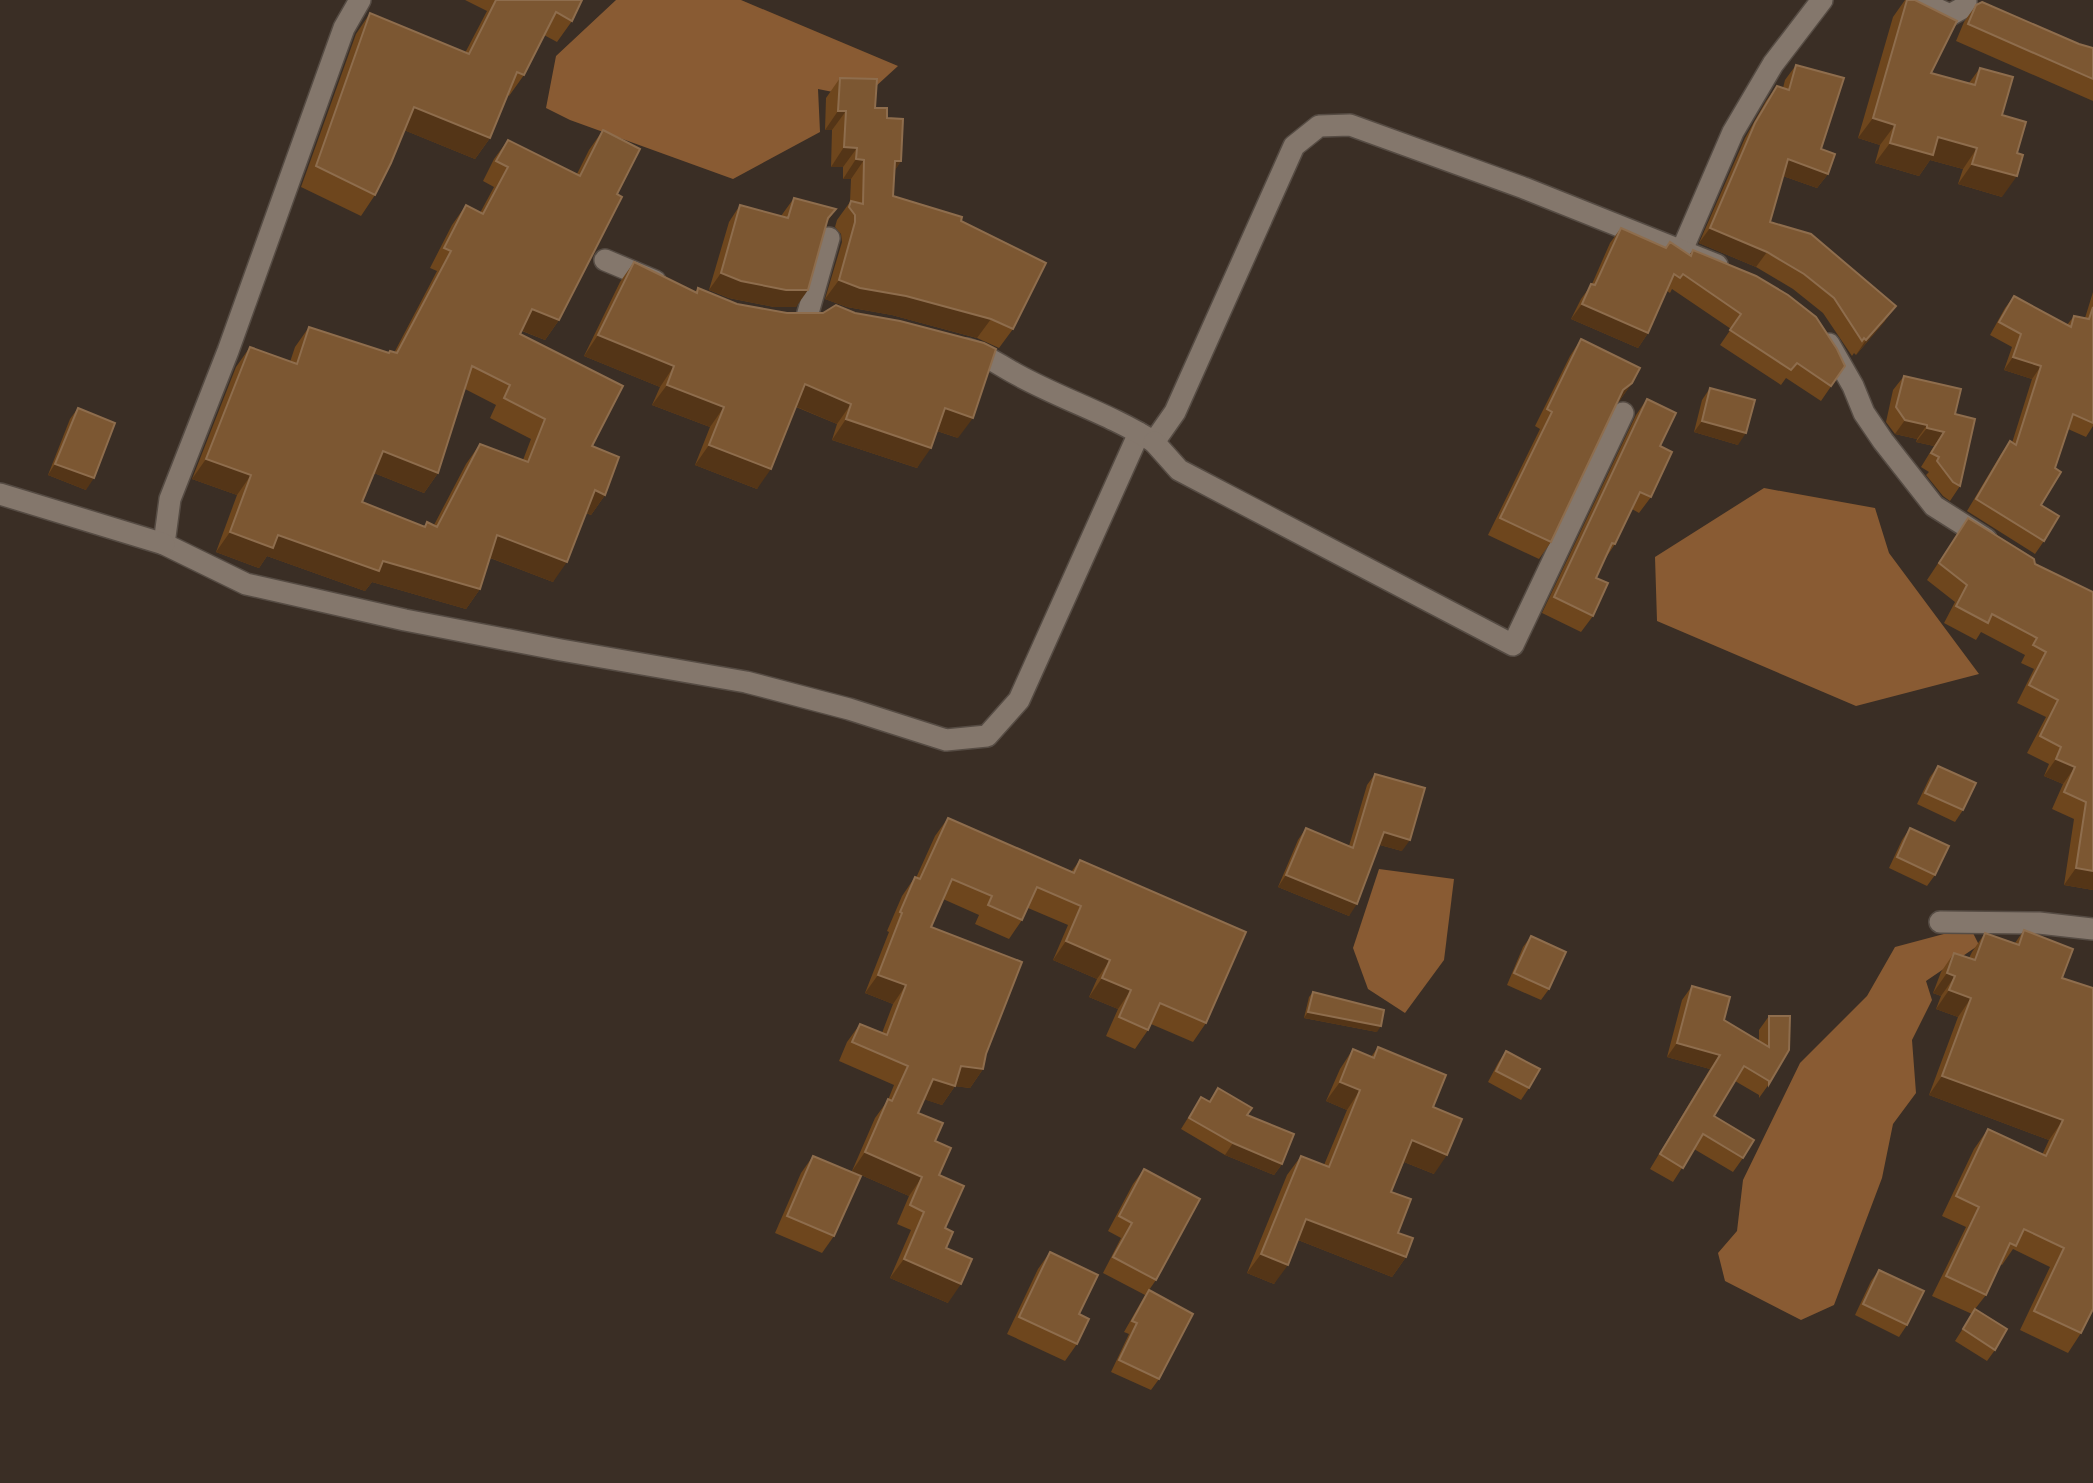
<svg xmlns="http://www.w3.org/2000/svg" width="2093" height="1483" font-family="Commissioner,sans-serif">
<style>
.water{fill:#895b33}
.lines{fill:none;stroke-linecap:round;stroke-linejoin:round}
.minor-casing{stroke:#564c44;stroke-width:24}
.minor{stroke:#84776c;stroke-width:21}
.wall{fill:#6e461d;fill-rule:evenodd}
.shaded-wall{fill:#543517}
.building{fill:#7c5732;stroke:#8e6d4d;stroke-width:2;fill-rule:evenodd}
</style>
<rect width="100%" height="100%" fill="#3a2e25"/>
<g class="water">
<path d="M616,0H741L898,66L863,98L818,89L820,132L733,179L570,120L546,108L556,56Z"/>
<path d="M1764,488L1875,508L1889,553L1979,674L1856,706L1657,621L1655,557Z"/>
<path d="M1379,869L1454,879L1444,960L1405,1013L1368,989L1353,948Z"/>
<path d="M1970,927L1979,945L1926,981L1932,1000L1912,1040L1916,1093L1893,1124L1882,1178L1834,1305L1801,1320L1725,1281L1718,1253L1737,1231L1743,1180L1800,1063L1867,996L1895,947Z"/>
</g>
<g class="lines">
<g class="minor-casing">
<g id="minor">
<path d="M360,0L344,28L228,351L170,499L164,544L246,584L405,620L561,650L746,682L849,709L946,740L987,736L1019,700L1139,433"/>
<path d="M1918,0L1950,15L1966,6V0"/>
<path d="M1682,250L1733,132L1773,64L1822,0"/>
<path d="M605,260L655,281"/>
<path d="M806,320L829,238"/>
<path d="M1829,344L1853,386L1864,413L1883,441L1934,506L1986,539"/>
<path d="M967,349C985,354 999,365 1016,374C1061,399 1110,414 1154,442L1175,412L1294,146L1319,126L1350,125L1524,188L1717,265"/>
<path d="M1154,442L1179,470L1513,645L1623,413"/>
<path d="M0,494L164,544"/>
<path d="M1940,922L2039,923L2093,929"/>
</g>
</g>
<use href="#minor" class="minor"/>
</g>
<g class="wall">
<path d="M465,0H582L572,21L557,42L544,35L524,75L509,96L508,95L490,138L475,159L404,130L375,195L361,216L301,187L356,34L370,13L465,53L487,11Z"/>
<path d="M1905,0H1915L1931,73L1969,83L1980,68L2002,115V197L1958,184L1963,169L1930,160L1919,176L1875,163L1880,145L1858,138L1893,17Z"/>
<path d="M1976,5L2079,44L2093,48V101L1956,41L1964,22Z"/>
<path d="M1796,65L1828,174L1817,188L1783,176L1770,222L1885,321L1856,355L1854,353L1852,356L1823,313L1793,289L1756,267L1699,243L1745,138L1766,101L1777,86L1783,88L1785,80Z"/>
<path d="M840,78L887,118L901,161L894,171L893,196L961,221L1013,329L999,348L977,338L892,315L847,307L825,299L842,242L841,234L835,227L837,220L850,202L851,179H843V167H831L832,130H825L826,98Z"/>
<path d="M603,130L617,194L559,320L545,340L522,331L520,334L592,446L605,495L591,515L586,513L553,582L490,558L480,589L466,609L372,582L365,591L267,556L259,568L216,552L237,495L192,479L236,367L250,347L290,362L295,347L309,327L389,353L390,351L394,353L437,271L430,268L452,225L466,205L480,213L494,187L483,181L494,159L508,140L577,174L589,150ZM465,389L496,405L490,418L531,439L523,460L480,444L466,464L434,525L427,522L424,527L362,502L374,473L424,493L438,473Z"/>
<path d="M794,198L836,209L827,222L796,307H774L729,298L709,290L729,222L740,205L781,216Z"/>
<path d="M1621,228L1666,248L1689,255L1693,250L1845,366L1821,401L1786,378L1781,385L1720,345L1731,329L1672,289L1670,293L1667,291L1648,333L1638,348L1571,319L1581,299L1592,284L1610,243Z"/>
<path d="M634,262L695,292L698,288L958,438L937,431L917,468L832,440L837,424L796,407L757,489L695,465L710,427L652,405L660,387L584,356L620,282Z"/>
<path d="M2093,292V426L2086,437L2068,429L2041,505L2044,541L2035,554L1967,511L2001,454L2010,441L2012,443L2032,379L2004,370L2012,347L1990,335L2005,308L2014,296L2067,325L2074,316L2085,318Z"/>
<path d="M1581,339L1632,383L1620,400L1617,403L1551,542L1539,559L1488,535L1540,429L1535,426L1570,356Z"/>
<path d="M1904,376L1955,414L1960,486L1950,501L1943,496L1926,475L1929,472L1921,467L1934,446L1916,442L1917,439L1895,434L1886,422L1893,390Z"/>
<path d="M1710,388L1738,445L1694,432L1702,400Z"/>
<path d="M1647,399L1660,446L1651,497L1639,513L1632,509L1615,544L1605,559L1596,578L1593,616L1581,632L1542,613L1636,415Z"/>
<path d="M78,408L86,490L48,475L70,419Z"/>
<path d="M1968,518L2035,564L2093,592V890L2064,885L2074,819L2052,809L2063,784L2044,776L2049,764L2027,753L2046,717L2017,703L2034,669L2021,663L2025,655L1981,632L1976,640L1944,623L1955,602L1927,580Z"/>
<path d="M1938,766L1963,810L1955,822L1917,804L1930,777Z"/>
<path d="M1375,774L1402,851L1380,845L1349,916L1278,887L1298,840L1306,828L1349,846L1367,785Z"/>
<path d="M948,818L1071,872L1080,860L1206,1023L1193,1042L1151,1024L1148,1030L1135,1049L1106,1036L1118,1009L1089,997L1097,979L1053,960L1068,925L1028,908L1022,920L1009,939L975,924L979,915L943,899L931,927L986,1054L983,1069L970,1088L955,1086L942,1105L924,1099L918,1113L935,1141L945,1228L948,1303L890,1278L911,1230L897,1224L909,1196L852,1171L875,1118L888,1100L894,1085L839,1061L847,1042L860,1024L882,1033L893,1004L865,993L889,932L887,931L902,896L915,877L916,878L935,836Z"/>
<path d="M1910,828L1935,875L1927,886L1889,868L1902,840Z"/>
<path d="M2024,930L2062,978L2081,1333L2068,1353L2020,1330L2050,1267L2013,1249L2002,1265L2000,1264L1986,1295L1975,1309L1995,1350L1987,1361L1955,1341L1972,1314L1932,1296L1966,1227L1942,1216L1974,1149L1988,1129L2042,1155L2049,1140L1929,1095L1958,1017L1936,1009L1941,996L1933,993L1941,972L1954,953L1969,958L1972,952L1985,933L2015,943Z"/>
<path d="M1531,936L1549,989L1541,1000L1507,985L1523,947Z"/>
<path d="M1692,986L1724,1020L1759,1041V1030L1769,1016V1084L1759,1098V1095L1735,1081L1714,1116L1743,1158L1733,1172L1694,1149L1673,1182L1650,1169L1710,1069L1667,1057L1682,1000Z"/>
<path d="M1313,992L1377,1032L1304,1018L1309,997Z"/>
<path d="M1378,1047L1433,1107L1434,1174L1404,1162L1391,1192L1398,1233L1406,1257L1392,1277L1298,1240L1274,1284L1247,1273L1287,1175L1301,1156L1324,1165L1347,1110L1326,1101L1340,1069L1353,1049L1371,1057Z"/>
<path d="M1506,1051L1529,1088L1521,1100L1488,1082L1498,1063Z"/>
<path d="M1218,1088L1247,1115L1282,1164L1274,1175L1225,1155L1181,1129L1201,1097L1209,1101Z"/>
<path d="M813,1156L834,1236L822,1253L775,1233L801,1173Z"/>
<path d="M1144,1169L1156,1280L1149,1290L1159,1379L1151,1390L1111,1372L1129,1334L1124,1332L1145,1295L1103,1273L1121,1238L1108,1231L1133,1184Z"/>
<path d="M1050,1252L1079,1314L1077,1344L1065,1361L1007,1334L1038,1269Z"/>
<path d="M1879,1270L1907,1325L1899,1337L1855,1315L1871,1281Z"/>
</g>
<g class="shaded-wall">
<path d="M414,107L490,138L475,159L399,128Z"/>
<path d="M838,111H846L832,130H825Z"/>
<path d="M1873,118L1895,125L1880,145L1858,138Z"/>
<path d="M1938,137L1977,148L1963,169L1930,160L1919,176L1875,163L1890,143Z"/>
<path d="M844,147L857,148L843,167H831Z"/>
<path d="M856,159L864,160L851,179H843Z"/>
<path d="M1788,159L1828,174L1817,188L1777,174Z"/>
<path d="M895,161H901L888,181Z"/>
<path d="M1972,164L2017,176L2002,197L1958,184Z"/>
<path d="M1710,228L1767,252L1756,267L1699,243Z"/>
<path d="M721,273L808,290L796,307H774L729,298L709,290Z"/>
<path d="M839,280L906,296L991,319L977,338L892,315L847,307L825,299Z"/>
<path d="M1582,304L1648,333L1638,348L1571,319Z"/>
<path d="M1896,306L1885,321L1856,355L1866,340Z"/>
<path d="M532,309L559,320L545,340L518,329Z"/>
<path d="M598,335L674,366L660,387L584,356Z"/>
<path d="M2013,357L2041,366L2032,379L2004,370Z"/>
<path d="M1632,383L1620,400L1611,407L1623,390Z"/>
<path d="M805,384L851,404L837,424L790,404Z"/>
<path d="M667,385L724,407L710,427L652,405Z"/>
<path d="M945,408L973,418L958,438L931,429Z"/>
<path d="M846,419L931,448L917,468L832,440Z"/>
<path d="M1905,420L1927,425L1917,439L1895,434Z"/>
<path d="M1702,421L1746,433L1738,445L1694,432Z"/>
<path d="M1927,428L1944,432L1934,446L1916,442Z"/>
<path d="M709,445L771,469L757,489L695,465Z"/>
<path d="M383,451L438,473L424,493L369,471Z"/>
<path d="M206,459L251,475L237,495L192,479Z"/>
<path d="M55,464L94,478L86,490L48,475Z"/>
<path d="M595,490L605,495L591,515L581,510Z"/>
<path d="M230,532L278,535L383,561L480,589L466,609L372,582L365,591L267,556L259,568L216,552Z"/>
<path d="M497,535L567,562L553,582L483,555Z"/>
<path d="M2056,759L2075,767L2063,784L2044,776Z"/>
<path d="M1384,832L1410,840L1402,851L1376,844Z"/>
<path d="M2076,868L2093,871V890L2064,885Z"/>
<path d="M1286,875L1357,904L1349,916L1278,887Z"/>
<path d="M1066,941L1110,960L1097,979L1053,960Z"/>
<path d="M1947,973L1955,976L1941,996L1933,993Z"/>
<path d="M878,975L906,985L893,1004L865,993Z"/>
<path d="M1102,978L1131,990L1118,1009L1089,997Z"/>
<path d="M1949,990L1971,998L1958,1017L1936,1009Z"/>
<path d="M1308,1012L1381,1026L1377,1032L1304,1018Z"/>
<path d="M1677,1043L1720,1055L1710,1069L1667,1057Z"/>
<path d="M961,1066L983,1069L970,1088L953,1086H955L942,1105L920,1098L933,1079Z"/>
<path d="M1942,1076L2063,1120L2049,1140L1929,1095Z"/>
<path d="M1340,1082L1360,1090L1347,1110L1326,1101Z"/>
<path d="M1412,1140L1447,1155L1434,1174L1399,1160Z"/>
<path d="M1233,1143L1282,1164L1274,1175L1225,1155Z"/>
<path d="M865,1152L922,1177L909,1196L852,1171Z"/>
<path d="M1306,1219L1406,1257L1392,1277L1293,1238Z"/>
<path d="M1261,1254L1288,1265L1274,1284L1247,1273Z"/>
<path d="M904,1259L961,1284L948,1303L890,1278Z"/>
</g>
<g class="building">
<path d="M496,0H582L572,21L556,12L524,75L517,72L490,138L414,107L391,163L375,195L316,166L370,13L469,54Z"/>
<path d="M1907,0H1915L1957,21L1931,73L1975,85L1980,68L2013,77L2002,115L2026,122L2017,153L2023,155L2017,176L1972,164L1977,148L1938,137L1933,155L1890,143L1895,125L1873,118Z"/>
<path d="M1982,2L2079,44L2093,48V79L1968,24L1976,5Z"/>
<path d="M1796,65L1844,78L1821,149L1835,154L1828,174L1788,159L1770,222L1811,234L1896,306L1866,340L1864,338L1862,341L1834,298L1804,274L1767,252L1710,228L1755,123L1777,86L1789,90Z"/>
<path d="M840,78L877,79L875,108H887V118L903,119L901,161H895L893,196L962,217L961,221L1046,263L1013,329L991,319L906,296L860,288L839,280L855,222V215L849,207L851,201L863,204L864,160L856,159L857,148L844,147L846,111H838Z"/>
<path d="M603,130L640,149L617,194L622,197L559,320L532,309L520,334L623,386L592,446L619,457L605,495L595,490L567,562L497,535L480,589L383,561L379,571L278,535L273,548L230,532L251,475L206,459L250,347L297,364L309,327L389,353L390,351L397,353L451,251L444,248L466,205L483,214L508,167L496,161L508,140L580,176ZM472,366L510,385L504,398L545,419L528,462L480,444L437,527L427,522L425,527L362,502L383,451L438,473Z"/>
<path d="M794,198L836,209L828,218L808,290H786L741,281L721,273L740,205L788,218Z"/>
<path d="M1621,228L1666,248L1670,242L1691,256L1693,250L1756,276L1788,295L1816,317L1837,349L1845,366L1831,386L1797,363L1791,370L1730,330L1741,314L1683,274L1680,278L1674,274L1648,333L1582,304L1591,284L1595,285Z"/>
<path d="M634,262L697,293L698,288L737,304L787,313H823L836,305L855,313L900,321L984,343L996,349L973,418L945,408L931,448L846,419L851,404L805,384L771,469L709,445L724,407L667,385L674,366L598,335Z"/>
<path d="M2014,296L2071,327L2074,316L2089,319L2093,307V423L2073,414L2055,468L2061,472L2041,505L2059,516L2044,541L1976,499L2010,441L2016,445L2041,366L2013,357L2021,334L1999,322Z"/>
<path d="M1581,339L1640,368L1632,383L1623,390L1551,542L1500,518L1552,412L1547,409Z"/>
<path d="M1904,376L1961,389L1955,414L1975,419L1960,486L1953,482L1937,461L1939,457L1931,453L1944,432L1927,428V425L1905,420L1896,407Z"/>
<path d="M1710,388L1755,400L1746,433L1702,421Z"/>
<path d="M1647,399L1676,413L1660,446L1672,452L1651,497L1640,492L1615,544L1612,543L1596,578L1608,583L1593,616L1554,597Z"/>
<path d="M78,408L115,423L94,478L55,464Z"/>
<path d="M1968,518L2034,559L2035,564L2093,592V871L2076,868L2086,802L2064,792L2075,767L2056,759L2061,747L2040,736L2058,700L2029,685L2046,652L2033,645L2037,638L1992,614L1988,623L1956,606L1967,585L1939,563Z"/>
<path d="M1938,766L1976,783L1963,810L1925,793Z"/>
<path d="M1375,774L1425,788L1410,840L1384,832L1357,904L1286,875L1306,828L1353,848Z"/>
<path d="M948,818L1074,873L1080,860L1246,932L1206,1023L1160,1003L1148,1030L1119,1017L1131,990L1102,978L1110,960L1066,941L1081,906L1037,887L1022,920L988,905L992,896L952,879L931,927L1022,962L986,1054L983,1069L961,1066L955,1086L933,1079L918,1113L943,1123L935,1141L951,1148L939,1175L964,1186L945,1228L953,1232L946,1248L972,1259L961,1284L904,1259L924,1212L910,1205L922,1177L865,1152L888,1099L892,1101L908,1066L852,1042L860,1024L887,1035L906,985L878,975L902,913L900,912L915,877L920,879Z"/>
<path d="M1910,828L1949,846L1935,875L1897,857Z"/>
<path d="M2024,930L2073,949L2062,978L2093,988V1309L2081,1333L2034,1311L2064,1248L2024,1229L2016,1246L2010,1243L1986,1295L1946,1276L1979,1207L1956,1196L1988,1129L2046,1156L2063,1120L1942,1076L1971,998L1949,990L1955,976L1947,973L1954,953L1975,960L1985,933L2019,945Z"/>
<path d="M1531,936L1566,952L1549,989L1514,973Z"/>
<path d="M1692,986L1730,997L1724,1020L1769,1047V1016H1790L1789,1050L1769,1084V1081L1744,1066L1714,1116L1754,1140L1743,1158L1703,1134L1683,1168L1660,1154L1720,1055L1677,1043Z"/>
<path d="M1313,992L1384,1010L1381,1026L1308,1012Z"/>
<path d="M1378,1047L1446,1075L1433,1107L1462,1119L1447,1155L1412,1140L1391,1192L1411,1199L1398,1233L1413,1238L1406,1257L1306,1219L1288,1265L1261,1254L1301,1156L1329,1167L1360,1090L1340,1082L1353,1049L1374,1058Z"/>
<path d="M1506,1051L1540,1069L1529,1088L1496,1071Z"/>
<path d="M1218,1088L1252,1108L1247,1115L1294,1134L1282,1164L1233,1143L1189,1118L1201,1097L1210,1102Z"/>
<path d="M813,1156L861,1176L834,1236L787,1216Z"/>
<path d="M1144,1169L1200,1199L1156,1280L1113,1257L1132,1223L1119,1216Z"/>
<path d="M1050,1252L1098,1275L1079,1314L1089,1319L1077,1344L1019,1317Z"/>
<path d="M1879,1270L1924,1291L1907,1325L1863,1304Z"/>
<path d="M1149,1290L1193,1314L1159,1379L1119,1360L1137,1323L1132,1321Z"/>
<path d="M1975,1309L2007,1329L1995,1350L1963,1329Z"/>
</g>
</svg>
